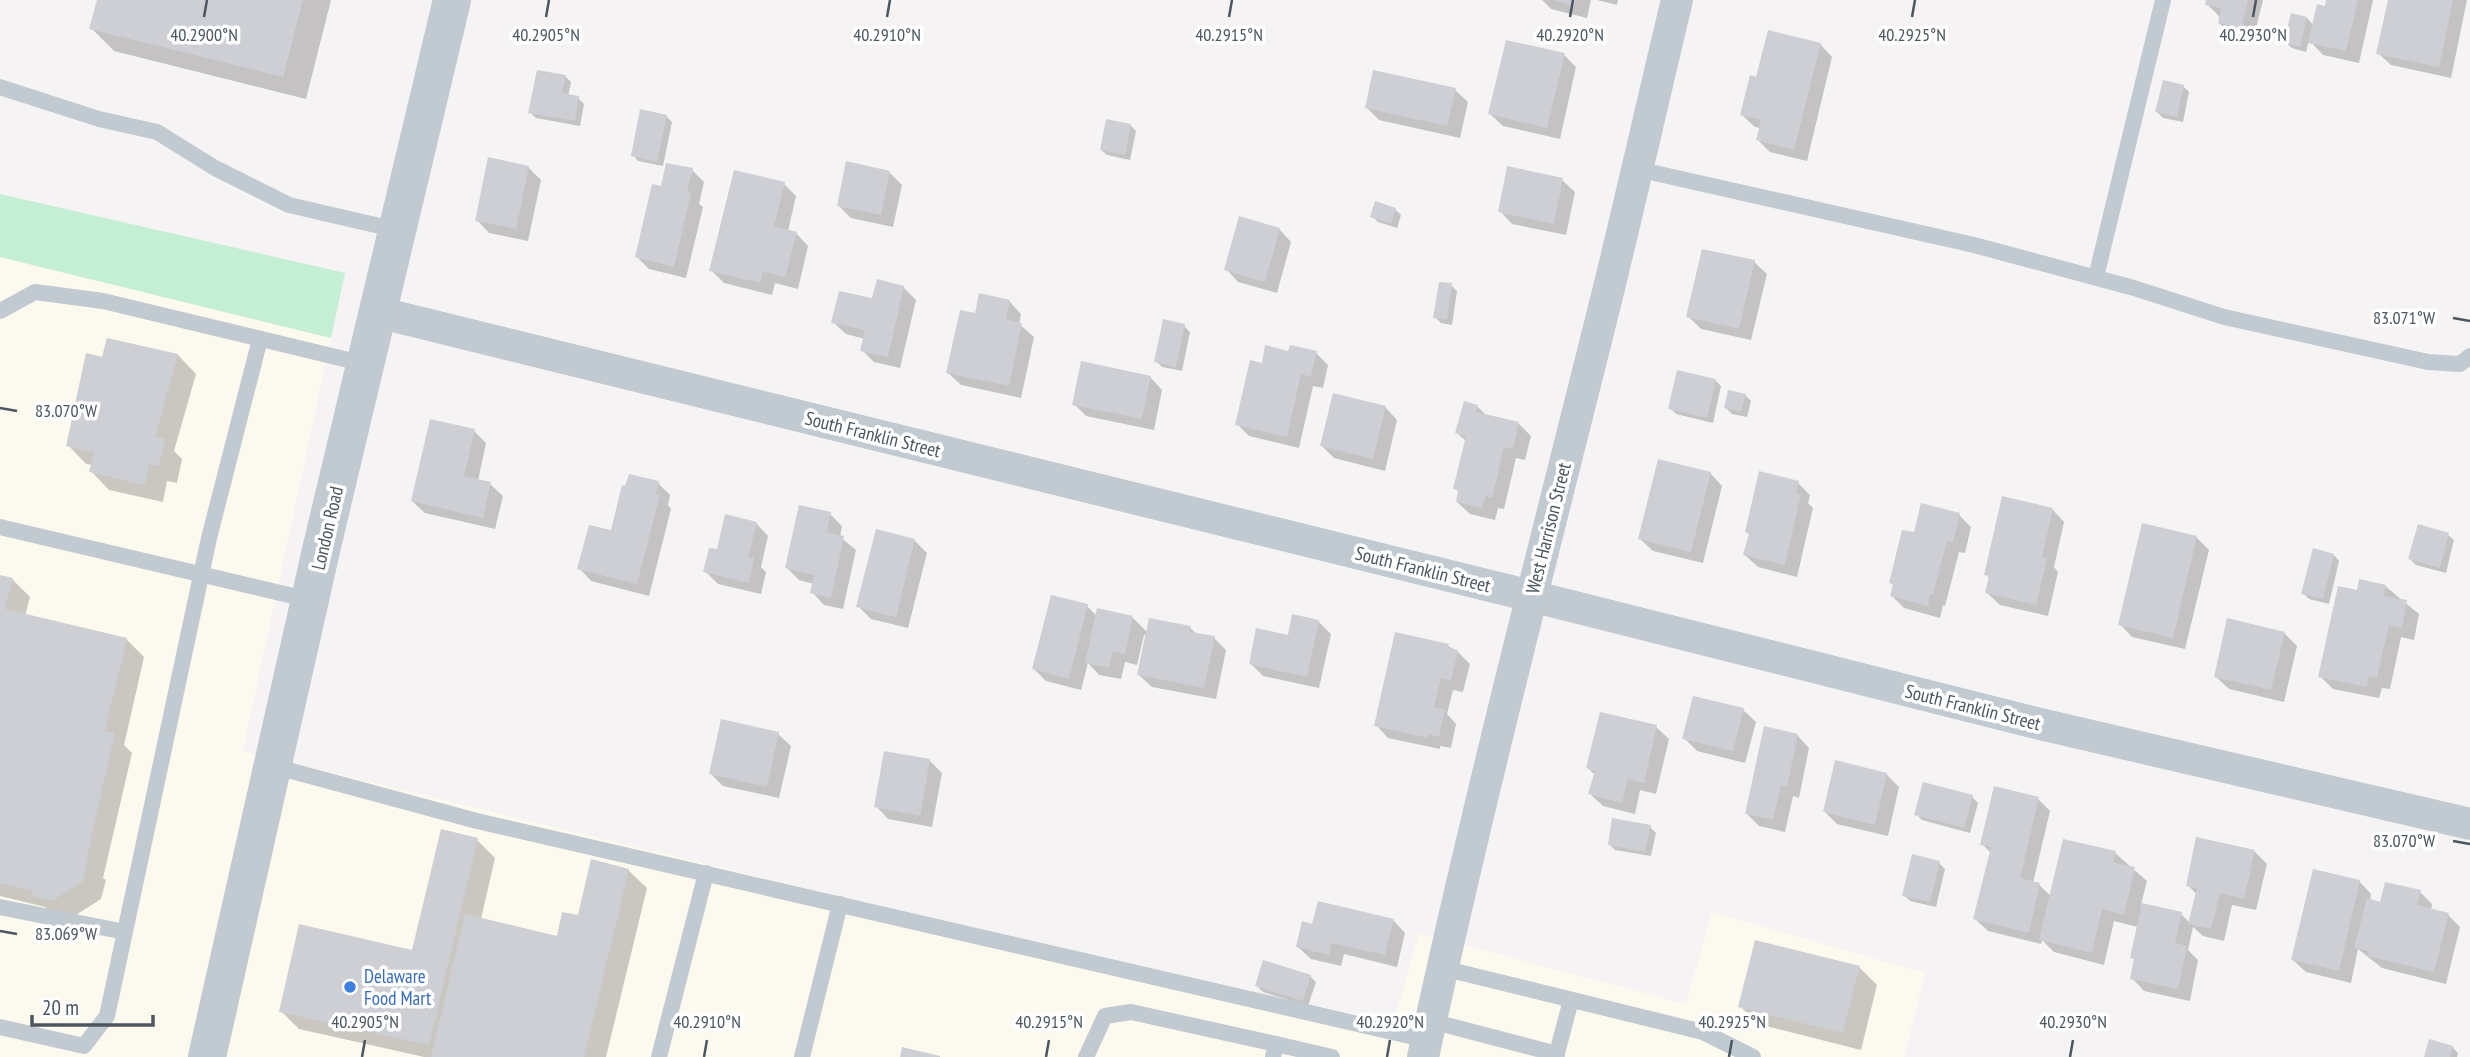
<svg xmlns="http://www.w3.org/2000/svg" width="2470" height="1057" font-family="'PT Sans Narrow',sans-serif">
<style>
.commercial{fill:#fcf9ef}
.green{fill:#c5efd5}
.shadow{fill:#0003}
.building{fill:#cdcfd5}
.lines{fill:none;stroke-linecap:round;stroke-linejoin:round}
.service{stroke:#c2cad1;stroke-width:16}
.minor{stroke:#c2cad1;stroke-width:32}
.tertiary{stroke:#c2cad1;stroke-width:38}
.ticks{fill:none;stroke:#4b5660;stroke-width:2.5}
.shop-dot{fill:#3f7fe0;stroke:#fff;stroke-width:2.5}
.labels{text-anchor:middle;stroke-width:7;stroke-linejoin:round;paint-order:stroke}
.street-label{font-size:19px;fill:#4b5660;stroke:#fff}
.shop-label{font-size:19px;fill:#366cbe;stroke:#fff;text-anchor:start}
.ticks-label{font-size:18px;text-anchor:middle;fill:#4b5660;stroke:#fff;stroke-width:7;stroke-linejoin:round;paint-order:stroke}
</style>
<rect width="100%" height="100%" fill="#f5f3f3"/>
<path class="commercial" d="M0,257L331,338L243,751L1391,1031L1419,933L1686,1004L1712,912L1925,973L1904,1057H0Z"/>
<path class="green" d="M0,194L345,273L331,338L0,257Z"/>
<g class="shadow">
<path d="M98,0H331L306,99L114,51L91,28Z"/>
<path d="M1542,0H1591L1587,18L1551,9Z"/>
<path d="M1597,0H1618L1617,5Z"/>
<path d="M2208,0H2263L2253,41L2232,35L2219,23V16L2207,4Z"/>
<path d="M2328,0H2373L2359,63L2323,55L2309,40L2306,52L2292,48L2286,43L2307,18L2314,26L2326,8Z"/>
<path d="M2390,0H2467L2451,78L2391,65L2378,53Z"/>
<path d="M1820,44L1832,57L1807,161L1770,152L1758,140L1760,128L1755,127L1742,115L1757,79Z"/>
<path d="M1564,55L1576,67L1560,139L1503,126L1490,114Z"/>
<path d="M565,76L571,82L568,96L578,98L584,104L580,126L536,118L530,112Z"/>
<path d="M2183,86L2189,92L2183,122L2163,118L2157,112Z"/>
<path d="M1455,90L1468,102L1460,138L1379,120L1366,107Z"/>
<path d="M666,116L672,122L663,166L638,161L633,155Z"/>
<path d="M1130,125L1136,131L1130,160L1107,155L1101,150Z"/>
<path d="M528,167L541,180L528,241L489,233L477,220Z"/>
<path d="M692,170L704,182L699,204L703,207L686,278L649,269L637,257L662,188Z"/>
<path d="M889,172L902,185L893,227L851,218L839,206Z"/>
<path d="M1562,180L1575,192L1566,235L1512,224L1500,211Z"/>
<path d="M784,184L796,196L788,231L796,233L808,246L798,289L775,283L772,295L724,283L711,270Z"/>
<path d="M1395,209L1401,215L1397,228L1378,222L1372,216Z"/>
<path d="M1279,229L1291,242L1277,293L1238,282L1226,269Z"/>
<path d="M1754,262L1767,274L1751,340L1701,329L1688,316Z"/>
<path d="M1451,285L1457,291L1452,325L1441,323L1435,317Z"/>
<path d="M903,287L916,300L900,368L874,362L862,350L865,339L846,334L833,322Z"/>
<path d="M1009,301L1021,314L1019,324L1034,337L1021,398L961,385L948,373L976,315Z"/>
<path d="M1184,326L1190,332L1182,371L1162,367L1156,361Z"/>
<path d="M1289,353H1316L1328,365L1323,388L1313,386L1299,448L1249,436L1237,424L1263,365Z"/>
<path d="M178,355L196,374L174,451L182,459L177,483L167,481L163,502L109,490L91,471L93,465L86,464L68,445L103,359Z"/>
<path d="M1150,377L1162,390L1154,430L1086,416L1074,404Z"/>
<path d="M1715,380L1721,386L1713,423L1676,414L1670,408Z"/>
<path d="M1745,395L1751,401L1747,417L1732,414L1726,408Z"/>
<path d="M1477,406L1487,416L1519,424L1531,436L1525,460L1516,458L1504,509L1498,508L1495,520L1470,514L1457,502L1460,493L1455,488L1466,441L1457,433Z"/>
<path d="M1385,407L1397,420L1385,471L1334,458L1322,446Z"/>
<path d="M474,431L486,443L478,481L490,484L503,496L495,529L425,513L412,501Z"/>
<path d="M1710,473L1722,486L1703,563L1653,551L1640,539Z"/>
<path d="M658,483L670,495L668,505L671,509L649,596L591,581L579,568Z"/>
<path d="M1798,483L1810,495L1808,503L1813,508L1797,577L1758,567L1745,555L1750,536L1747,532Z"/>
<path d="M2052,509L2064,522L2054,567L2058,572L2048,616L2000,605L1987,593L1990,579L1986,574Z"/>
<path d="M830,514L842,526L840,537L856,550L843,609L824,605L812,592L814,584L799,580L787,568Z"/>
<path d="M1959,515L1971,527L1965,553L1959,552L1945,606L1943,605L1940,618L1904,608L1892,596L1894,586L1891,583L1915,534Z"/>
<path d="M756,523L768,536L761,567L766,572L761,594L718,584L705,571L718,551Z"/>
<path d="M2144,525L2197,538L2209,550L2185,649L2132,637L2120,624Z"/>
<path d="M878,531L915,541L927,553L908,628L871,619L858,606Z"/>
<path d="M2448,535L2454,540L2446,573L2416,565L2410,559Z"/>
<path d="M2334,555L2339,561L2329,604L2309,599L2303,593Z"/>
<path d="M0,577L12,579L30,597L25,616L126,639L144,657L124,745L132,753L103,878L106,880L101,899L71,918L52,914L45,907L0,896Z"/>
<path d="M2385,586L2419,614L2414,640L2401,637L2390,689L2382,688L2379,698L2333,689L2320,676L2359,592Z"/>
<path d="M1087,606L1097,616L1133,618L1148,633L1190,628L1198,635L1214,638L1226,650L1216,699L1152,687L1139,675L1147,636L1144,635L1137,665L1125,662L1121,679L1099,675L1088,663L1081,690L1046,681L1034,669Z"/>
<path d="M1318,621L1331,634L1319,688L1263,676L1251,664L1289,637Z"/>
<path d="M2284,633L2297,646L2284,702L2229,689L2216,677Z"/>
<path d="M1448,646L1457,651L1470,664L1463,692L1453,690L1447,714L1456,724L1451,748L1440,746V749L1388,738L1376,725Z"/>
<path d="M1743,710L1756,722L1745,763L1697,751L1684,738Z"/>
<path d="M1656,727L1669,739L1656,794L1640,790L1635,814L1603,806L1590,794L1595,775L1588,768Z"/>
<path d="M778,734L791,746L779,798L723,786L711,774Z"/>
<path d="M1797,735L1809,748L1799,798L1793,796L1785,832L1759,826L1747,814Z"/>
<path d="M929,760L942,773L932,827L888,819L876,806Z"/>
<path d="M1886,774L1899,787L1888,836L1837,824L1825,812Z"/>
<path d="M1972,797L1978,803L1970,833L1922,820L1916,814Z"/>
<path d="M2038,799L2050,811L2033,883L2039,885L2052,897L2115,853L2147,881L2141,905L2181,914L2190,923L2197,895L2188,885L2198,839L2255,852L2267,864L2256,910L2232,905L2224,941L2203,936L2193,927L2188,950L2198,960L2190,1001L2144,991L2132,978L2135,961L2132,957L2138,927L2114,921L2104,965L2054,952L2042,940L2041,944L1988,931L1975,919L1991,853L1982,844Z"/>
<path d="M1650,827L1656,833L1651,856L1615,850L1609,844Z"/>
<path d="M477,840L495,858L481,919L558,938L628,870L647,888L606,1057H424L299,1029L281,1011L413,953Z"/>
<path d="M1939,863L1945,869L1936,907L1910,901L1904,895Z"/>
<path d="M2359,881L2371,894L2370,901L2382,904L2420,892L2432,904L2431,911L2448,915L2460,927L2446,984L2382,968L2358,949L2351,983L2306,972L2293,960Z"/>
<path d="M1393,920L1405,933L1397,967L1344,954L1341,966L1311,959L1298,947L1314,926Z"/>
<path d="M1859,967L1877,985L1861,1050L1758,1024L1740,1006Z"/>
<path d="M1310,976L1316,982L1308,1006L1263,992L1257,986Z"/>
<path d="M2452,1047L2458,1053L2457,1057H2426Z"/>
</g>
<g class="building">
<path d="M97,0H303L283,77L89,29Z"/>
<path d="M1553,0H1576L1574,6Z"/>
<path d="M2206,0H2248L2241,29L2218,23L2221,8L2205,5Z"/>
<path d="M2326,0H2358L2346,51L2308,43L2317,4L2325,6Z"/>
<path d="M2388,0H2453L2439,67L2376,54Z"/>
<path d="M2291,13L2307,17L2300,47L2284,43Z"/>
<path d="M1768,30L1821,43L1794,150L1756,140L1761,120L1740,115L1750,75L1756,77Z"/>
<path d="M1506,40L1565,53L1547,128L1488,114Z"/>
<path d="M537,70L566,75L562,93L579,96L575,121L528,113Z"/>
<path d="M1373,70L1456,88L1447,126L1365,108Z"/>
<path d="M2163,80L2184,85L2177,117L2155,112Z"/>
<path d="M640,109L667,115L657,162L631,156Z"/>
<path d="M1106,119L1131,124L1125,155L1100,150Z"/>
<path d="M488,157L529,166L516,229L475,221Z"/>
<path d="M846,161L890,171L881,215L837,206Z"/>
<path d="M666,163L693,168L687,192L691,193L674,267L635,257L652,184L661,186Z"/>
<path d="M1507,166L1563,178L1554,224L1498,212Z"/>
<path d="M734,170L785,182L774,226L797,232L785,277L763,272L760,283L709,271Z"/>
<path d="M1375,201L1396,208L1391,224L1370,217Z"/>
<path d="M1239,216L1280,228L1265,282L1224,270Z"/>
<path d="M1702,249L1755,260L1739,329L1686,317Z"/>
<path d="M877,279L904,286L888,357L860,351L865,330L831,323L839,291L872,298Z"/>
<path d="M1439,282L1452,283L1447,320L1433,318Z"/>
<path d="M979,293L1010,300L1006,319L1022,323L1009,386L946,373L960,310L975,313Z"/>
<path d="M1163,319L1185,324L1176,367L1154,362Z"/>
<path d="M107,338L178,354L155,437L165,439L159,466L149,464L145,485L89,472L94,452L66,446L86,353L102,357Z"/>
<path d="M1265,345L1288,351L1290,345L1317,351L1311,377L1301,374L1287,437L1235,425L1250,360L1262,363Z"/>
<path d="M1081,361L1151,376L1142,419L1072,405Z"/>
<path d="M1677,370L1716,379L1707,418L1668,409Z"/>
<path d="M1728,390L1746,394L1741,412L1724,408Z"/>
<path d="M1333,393L1386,406L1373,459L1320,446Z"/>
<path d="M1464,401L1478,405L1476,412L1519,422L1513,449L1504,447L1492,498L1486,496L1482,508L1456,502L1458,490L1453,489L1466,436L1455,433Z"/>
<path d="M430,419L475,429L464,476L491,482L483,518L411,501Z"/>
<path d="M1658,459L1711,472L1691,552L1638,539Z"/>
<path d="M1759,471L1799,481L1796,493L1801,494L1785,565L1743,555L1749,534L1745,532Z"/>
<path d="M629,474L659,481L656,494L660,495L637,584L577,569L589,525L611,530L622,485L625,486Z"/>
<path d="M2002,496L2053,508L2042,557L2047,558L2036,605L1985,593L1989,576L1984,575Z"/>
<path d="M1921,503L1960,513L1953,542L1947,541L1933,595L1930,594L1928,606L1890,596L1893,584L1889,583L1902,530L1914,532Z"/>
<path d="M799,505L831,512L827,532L844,536L831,598L810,593L814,575L785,568Z"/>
<path d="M725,514L757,522L748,557L754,558L749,583L703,572L709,548L717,549Z"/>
<path d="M2142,523L2197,536L2173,638L2118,625Z"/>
<path d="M2418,524L2449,533L2440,568L2408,559Z"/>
<path d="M876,529L915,539L896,617L856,607Z"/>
<path d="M2313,548L2334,554L2323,599L2301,594Z"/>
<path d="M0,575L13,578L5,609L127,638L105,731L115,733L86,860H88L83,881L52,901L32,896L33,891L0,883Z"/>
<path d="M2359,579L2386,585L2384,596L2407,600L2402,628L2389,625L2377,678L2369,676L2367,687L2318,677L2338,586L2357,590Z"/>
<path d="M1051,595L1088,604L1069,679L1032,669Z"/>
<path d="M1097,608L1133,616L1125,654L1113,651L1109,668L1085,663Z"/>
<path d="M1292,614L1319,620L1307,677L1249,664L1256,628L1288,635Z"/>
<path d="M1149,618L1191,626L1190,632L1215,636L1204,688L1137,675Z"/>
<path d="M2227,618L2285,632L2271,690L2214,677Z"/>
<path d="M1395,632L1449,644L1448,648L1458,650L1451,681L1441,678L1434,707L1445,709L1439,737L1428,734V738L1374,726Z"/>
<path d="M1693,696L1744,708L1733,751L1682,739Z"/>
<path d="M1600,712L1657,725L1644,783L1628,779L1622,803L1588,794L1595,771L1586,768Z"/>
<path d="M721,719L779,732L767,787L709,774Z"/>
<path d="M1764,726L1798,734L1787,787L1781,785L1773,820L1745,814Z"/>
<path d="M884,751L930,759L920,816L874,807Z"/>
<path d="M1835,760L1887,773L1875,825L1823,812Z"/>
<path d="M1923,782L1973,795L1964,828L1914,815Z"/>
<path d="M1994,786L2039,797L2020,878L2040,883L2029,933L1973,919L1991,847L1980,845Z"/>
<path d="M1612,818L1651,825L1645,852L1608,845Z"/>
<path d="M441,829L478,838L429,1045L279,1012L299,924L412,950Z"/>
<path d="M2196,837L2255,850L2244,899L2220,893L2211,929L2188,924L2197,888L2186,886Z"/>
<path d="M2063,839L2116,851L2113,862L2135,867L2124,915L2102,909L2092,953L2039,940Z"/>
<path d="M1912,854L1940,861L1930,902L1902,896Z"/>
<path d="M591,859L629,869L584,1057H431L465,914L557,936L562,912L578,915Z"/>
<path d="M2313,869L2360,880L2339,971L2291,960Z"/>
<path d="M2385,882L2421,890L2417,905L2449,913L2434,972L2367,956L2369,951L2354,948L2367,898L2380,902Z"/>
<path d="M1318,901L1394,919L1385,955L1331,943L1329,955L1296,947L1302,921L1312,924Z"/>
<path d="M2142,903L2182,912L2175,943L2187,946L2178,989L2130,979L2134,959L2130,958Z"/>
<path d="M1755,940L1860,966L1843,1033L1738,1007Z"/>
<path d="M1263,960L1311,975L1303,1001L1255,986Z"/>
<path d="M2429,1039L2453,1046L2450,1057H2424Z"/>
<path d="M902,1047L940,1056V1057H900Z"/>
</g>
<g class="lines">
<g class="service">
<path d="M0,87L99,119L157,132L215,168L289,205L397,230"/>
<path d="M1637,169L1974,245L2134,288L2224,317L2428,362L2460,364L2470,356"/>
<path d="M2096,277L2163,0"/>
<path d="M0,311L35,292L103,301L365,364"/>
<path d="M0,527L310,600"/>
<path d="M273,766L477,821L1427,1040"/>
<path d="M0,907L125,932"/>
<path d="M1442,968L1703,1032L1753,1057"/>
<path d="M1431,1021L1557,1054"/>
<path d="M0,1027L84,1046L107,1016L209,538L260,339"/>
<path d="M659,1057L706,873"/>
<path d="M802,1057L840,904"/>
<path d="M1086,1057L1105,1016L1131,1012L1276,1044"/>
<path d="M1273,1057L1276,1044L1332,1057"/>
<path d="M1556,1057L1571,1000"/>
</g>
<g class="minor">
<path d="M377,312L1531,596L2036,723L2470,824"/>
<path d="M1423,1057C1476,811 1539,568 1600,324C1627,217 1651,108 1677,0"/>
</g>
<path class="tertiary" d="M207,1057L322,546L452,0"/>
</g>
<path class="ticks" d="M204,17L207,0M546,17L549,0M887,17L890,0M1229,17L1232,0M1570,17L1573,0M1912,17L1915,0M2253,17L2256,0M2453,318L2470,321M0,408L17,411M2453,841L2470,844M0,931L17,934M362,1057L365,1040M704,1057L707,1040M1046,1057L1049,1040M1387,1057L1390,1040M1729,1057L1732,1040M2070,1057L2073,1040"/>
<circle class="shop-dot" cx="350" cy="987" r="7"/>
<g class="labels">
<g class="street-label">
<text transform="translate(873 434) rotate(14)" y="7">South Franklin Street</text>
<text transform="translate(327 528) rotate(-77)" y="7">London Road</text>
<text transform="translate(1548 528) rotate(-76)" y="7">West Harrison Street</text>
<text transform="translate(1423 569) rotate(14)" y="7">South Franklin Street</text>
<text transform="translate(1973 707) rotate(14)" y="7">South Franklin Street</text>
</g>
<g class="shop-label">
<text x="364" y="983">Delaware<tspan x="364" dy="22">Food Mart</tspan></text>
</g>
</g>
<g class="ticks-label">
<text x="2253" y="41">40.2930°N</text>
<text x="204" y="41">40.2900°N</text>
<text x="546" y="41">40.2905°N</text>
<text x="887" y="41">40.2910°N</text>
<text x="1229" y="41">40.2915°N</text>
<text x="1570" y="41">40.2920°N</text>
<text x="1912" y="41">40.2925°N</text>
<text x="2404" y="324">83.071°W</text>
<text x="66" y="417">83.070°W</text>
<text x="2404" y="847">83.070°W</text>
<text x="66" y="940">83.069°W</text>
<text x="365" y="1028">40.2905°N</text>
<text x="707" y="1028">40.2910°N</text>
<text x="1049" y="1028">40.2915°N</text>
<text x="1390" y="1028">40.2920°N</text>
<text x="1732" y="1028">40.2925°N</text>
<text x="2073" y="1028">40.2930°N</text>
</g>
<path d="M32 1015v10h121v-10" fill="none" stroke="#4b5660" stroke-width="3.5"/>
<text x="42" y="1015" font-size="21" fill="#4b5660" stroke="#ffffff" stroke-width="5" paint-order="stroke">20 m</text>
</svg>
